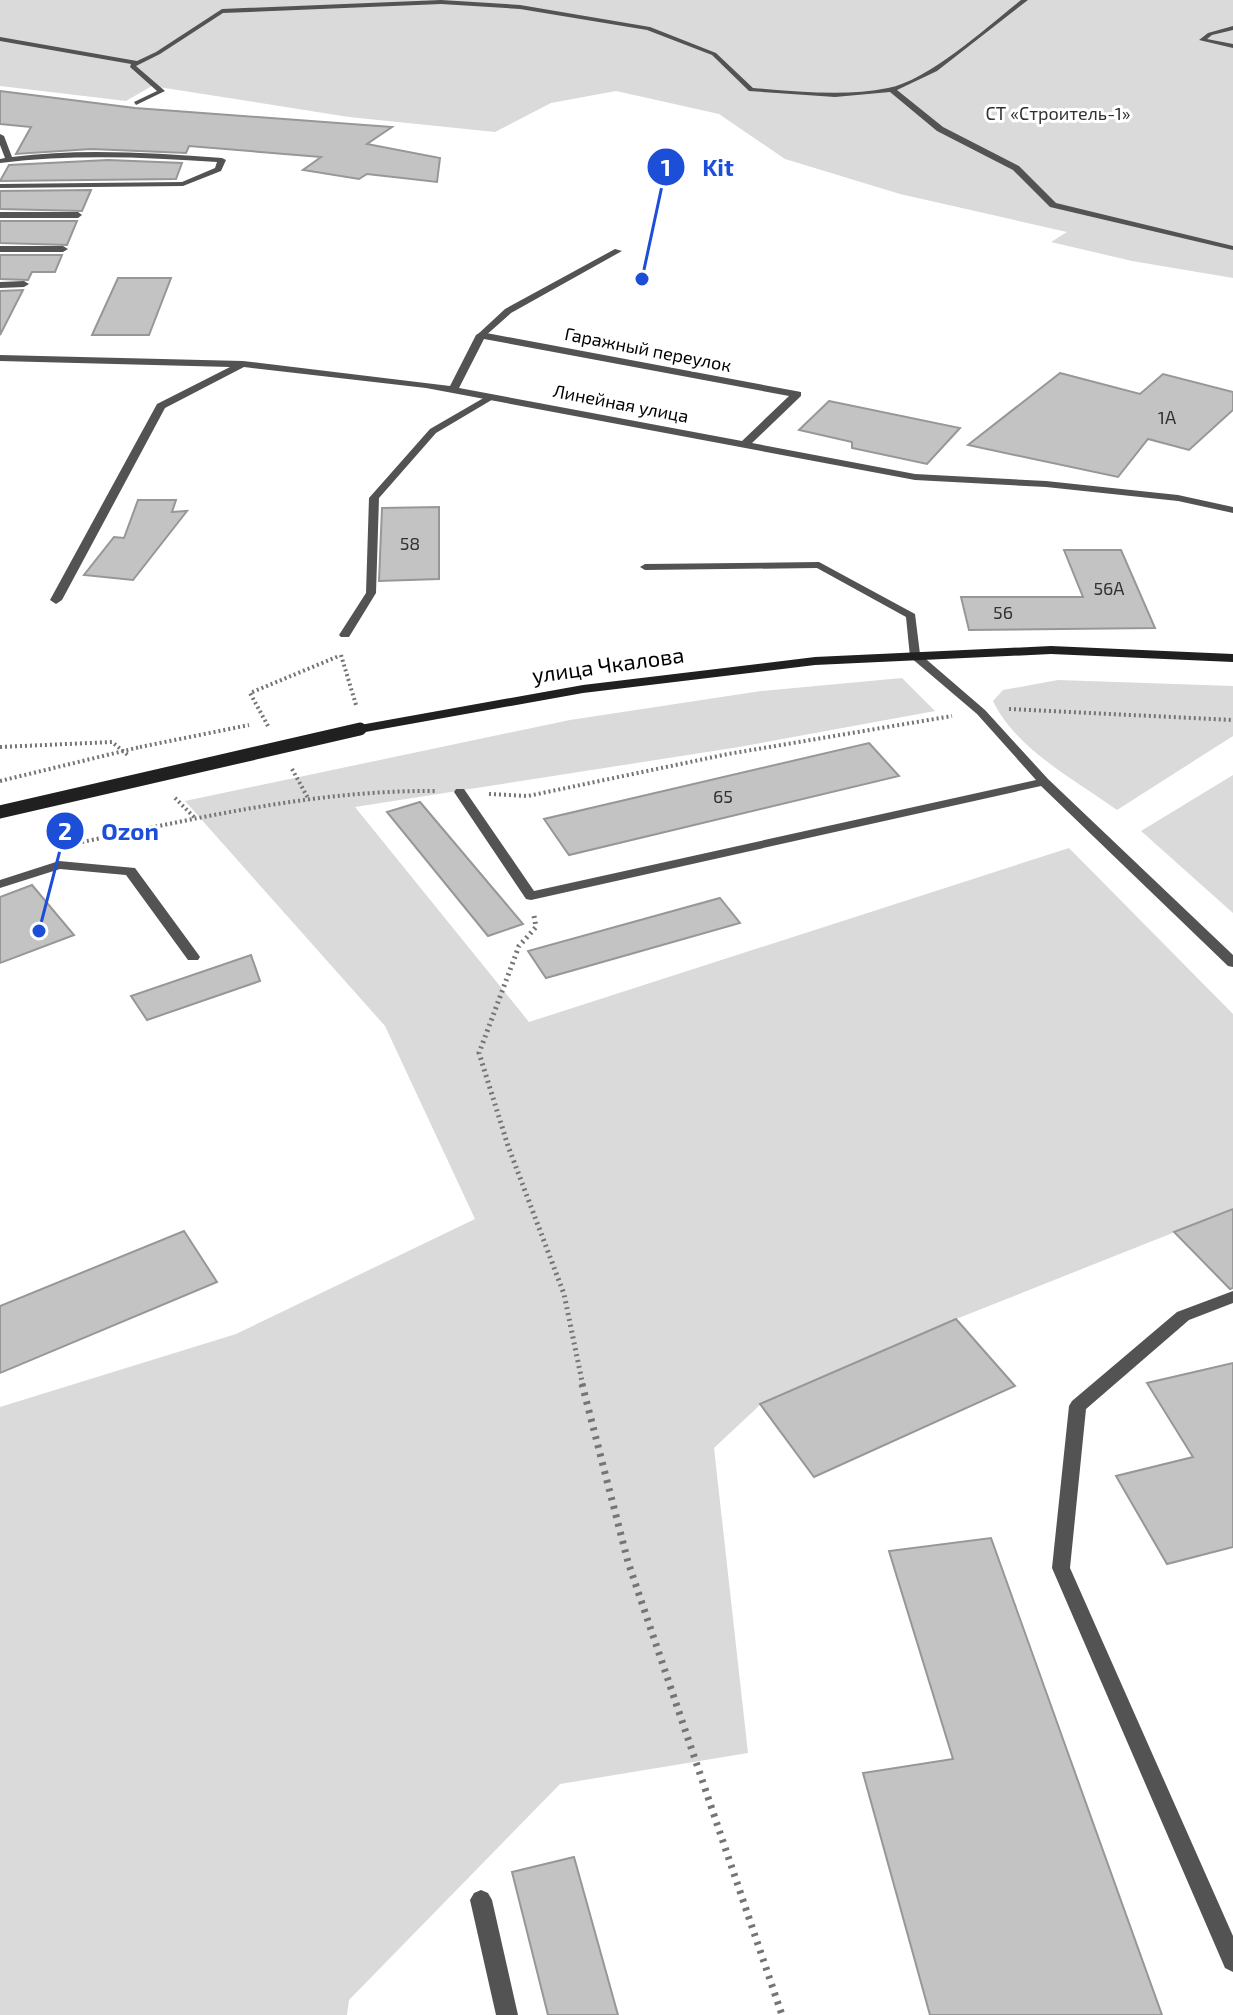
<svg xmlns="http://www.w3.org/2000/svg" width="1233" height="2015" font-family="'Exo 2',sans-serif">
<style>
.green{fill:#dadada}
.building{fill:#c3c3c3;stroke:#979797;stroke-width:2}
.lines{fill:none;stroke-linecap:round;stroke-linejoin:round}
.path-far2{stroke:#757575;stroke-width:4;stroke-dasharray:2 3;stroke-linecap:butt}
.path-far1{stroke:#757575;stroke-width:5;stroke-dasharray:2 4;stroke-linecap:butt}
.path{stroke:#757575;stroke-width:7;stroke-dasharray:3 6;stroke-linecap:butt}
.lane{fill:#535353;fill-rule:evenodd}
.street{fill:#535353;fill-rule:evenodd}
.secondary{fill:#202020;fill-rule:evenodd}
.path-bridge{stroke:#757575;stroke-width:4;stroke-dasharray:2 3;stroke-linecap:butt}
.secondary-bridge{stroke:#202020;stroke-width:13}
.labels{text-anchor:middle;stroke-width:6;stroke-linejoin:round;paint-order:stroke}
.far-park-label{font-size:18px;fill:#313131;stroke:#fff}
.far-street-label{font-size:18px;fill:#000;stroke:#fff}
.number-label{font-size:18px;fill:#313131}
.street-label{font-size:22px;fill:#000;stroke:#fff}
.leader{fill:none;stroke:#1d4ed8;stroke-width:3}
.callout-dot{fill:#1d4ed8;stroke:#fff;stroke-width:3}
.mark-label{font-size:24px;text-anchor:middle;font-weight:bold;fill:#fff}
.callout-label{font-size:24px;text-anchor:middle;font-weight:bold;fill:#1d4ed8;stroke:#fff;stroke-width:6;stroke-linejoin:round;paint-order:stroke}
</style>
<rect width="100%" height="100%" fill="#fff"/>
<g class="green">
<path d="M0,0H1233V278L1132,261L1051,242L1067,232L900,194L785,159L719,114L616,91L551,103L495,132L349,117L152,86L126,101L0,86Z"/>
<path d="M902,678L935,711L739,747L355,807L529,1022L1069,848L1233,1014V1209L956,1319L760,1405L714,1448L748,1753L560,1784L349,2000L347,2015H0V1407L236,1334L475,1219L385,1026L185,801L570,720L761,691Z"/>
<path d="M1058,680L1233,686V736L1117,810C1074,779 1016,749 993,701L1003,690Z"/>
<path d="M1233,775V913L1141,831Z"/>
</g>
<g class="building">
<path d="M0,91L135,108L392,127L367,144L440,158L437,182L367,174L359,179L303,170L321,157L189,146L186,153L91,149L16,154L31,127L0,124Z"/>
<path d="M108,160L182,163L176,179L0,181L9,165Z"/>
<path d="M91,190L82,211L0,209V191Z"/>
<path d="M0,221H77L67,245L0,243Z"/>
<path d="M0,255H62L55,272H32L28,280L0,279Z"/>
<path d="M118,278H171L149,335H92Z"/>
<path d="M23,290L0,335V291Z"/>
<path d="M1060,373L1140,394L1163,374L1233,392V410L1189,450L1148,439L1118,477L968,445Z"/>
<path d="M829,401L960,428L927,464L852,448V442L799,430Z"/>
<path d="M138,500H176L172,512L187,511L133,580L84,575L114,537L124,538Z"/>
<path d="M439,507V579L379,581L382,508Z"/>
<path d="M1064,550H1121L1155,628L969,630L961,597H1083Z"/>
<path d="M869,743L899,776L569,855L544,819Z"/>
<path d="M420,802L523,924L488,936L387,812Z"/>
<path d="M32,885L74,935L0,963V897Z"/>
<path d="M720,898L740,923L546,978L528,951Z"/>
<path d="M251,955L260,981L147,1020L131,996Z"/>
<path d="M1233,1209V1288L1230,1289L1174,1232Z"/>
<path d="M184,1231L217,1282L0,1373V1306Z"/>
<path d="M956,1319L1015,1386L814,1477L760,1404Z"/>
<path d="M1233,1363V1547L1167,1564L1116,1476L1193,1457L1147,1383Z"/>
<path d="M991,1538L1064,1742L1162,2015H930L863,1773L953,1759L889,1551Z"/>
<path d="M574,1857L618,2015H548L512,1872Z"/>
</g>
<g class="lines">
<g class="path-far2">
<path d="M341,655L356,705"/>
<path d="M1009,709L1233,720"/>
<path d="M268,726L250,693L339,656"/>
<path d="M0,747L112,742L129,756"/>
<path d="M140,747L249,725"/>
<path d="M292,769L309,800"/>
<path d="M489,794L528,796L728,754L952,716"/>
<path d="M175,798L196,819"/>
<path d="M82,842C199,818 315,790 435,791"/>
</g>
<path class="path-far1" d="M534,916L536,927L519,946L479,1053L508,1146L564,1294L583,1386"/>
<path class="path" d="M582,1384L628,1562L782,2015"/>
<g class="lane">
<path d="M441,0L520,5L650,27L716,53L753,88C797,91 844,97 888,88C929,80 988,26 1021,0H1028L937,71L897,90L943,127L1019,166L1056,203L1233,246V250L1050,207L1013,170L937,131L890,92L835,97L749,91L712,55L647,30L520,9L441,4L223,13L160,54L136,66L165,91L136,105L134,102L157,91L130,67L131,64L0,41V37L137,61L156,52L222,9Z"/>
<path d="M1233,26V30L1212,35L1207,39L1233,44V48L1199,40L1208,33Z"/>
<path d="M0,134L4,136L12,157C82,148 152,153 222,158L226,160L221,171L183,186L0,188V184L182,182L215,168L217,162C145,157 72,154 0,163V159L5,158L0,145Z"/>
<path d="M615,249L622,251L511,313L484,337L477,335L505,309Z"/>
<path d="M487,396L495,398L436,433L379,498L376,593L349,637H341L339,635L366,593L369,498L430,429Z"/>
<path d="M819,562L915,614L920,654L985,710L1048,779L1233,955V967L1228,966L1041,786L531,900L526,899L454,792L456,789H464L534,891L1036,780L977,714L910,657L906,617L817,568L645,570L640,567L645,564Z"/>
<path d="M59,861L135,868L198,954L200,957L198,960H188L126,875L60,869L0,888V880Z"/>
<path d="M1233,1291V1303L1189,1320L1086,1409L1070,1568L1233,1936V1972L1225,1968L1052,1568L1069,1406L1072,1401L1177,1312Z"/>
<path d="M481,1890L488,1893L492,1900L518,2015H496L470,1900L474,1893Z"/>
</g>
<g class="street">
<path d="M0,212H78L82,215L78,218H0Z"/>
<path d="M0,246H63L68,249L63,252H0Z"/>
<path d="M0,282L24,281L29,284L24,287L0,288Z"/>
<path d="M481,332L801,392V396L752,443L915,474L1046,481L1178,495L1233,507V513L1178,501L1046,487L915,480L426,388L244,367L165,408L62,600L56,604L50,600L157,404L230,367L0,361V355L243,361L450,386L476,335ZM484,339L789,396L742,441L459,388Z"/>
</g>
<path class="secondary" d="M1051,646L1233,654V662L1051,654L815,665L583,693L360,733L353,729L360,725L583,685L815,657Z"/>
<path class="path-bridge" d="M0,781L140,747"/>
<path class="secondary-bridge" d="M0,812L360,729"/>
</g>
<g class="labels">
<g class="far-park-label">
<text x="1058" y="120">СТ «Строитель-1»</text>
</g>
<g class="far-street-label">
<text transform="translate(648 350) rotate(11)" y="6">Гаражный переулок</text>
<text transform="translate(621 404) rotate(11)" y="6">Линейная улица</text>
</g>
<g class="number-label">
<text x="1167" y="424">1А</text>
<text x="410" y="550">58</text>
<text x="1109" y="595">56А</text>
<text x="1003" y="619">56</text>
<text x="723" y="803">65</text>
</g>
<g class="street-label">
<text transform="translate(608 665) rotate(-8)" y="8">улица Чкалова</text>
</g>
</g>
<path class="leader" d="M642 279L666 167M39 931L65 831"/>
<g class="callout-dot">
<circle cx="642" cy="279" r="8"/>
<circle cx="39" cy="931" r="8"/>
<circle cx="666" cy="167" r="20"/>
<circle cx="65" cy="831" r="20"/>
</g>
<g class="mark-label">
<text x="666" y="176">1</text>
<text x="65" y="840">2</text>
</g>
<g class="callout-label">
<text x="718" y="176">Kit</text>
<text x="130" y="840">Ozon</text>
</g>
</svg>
